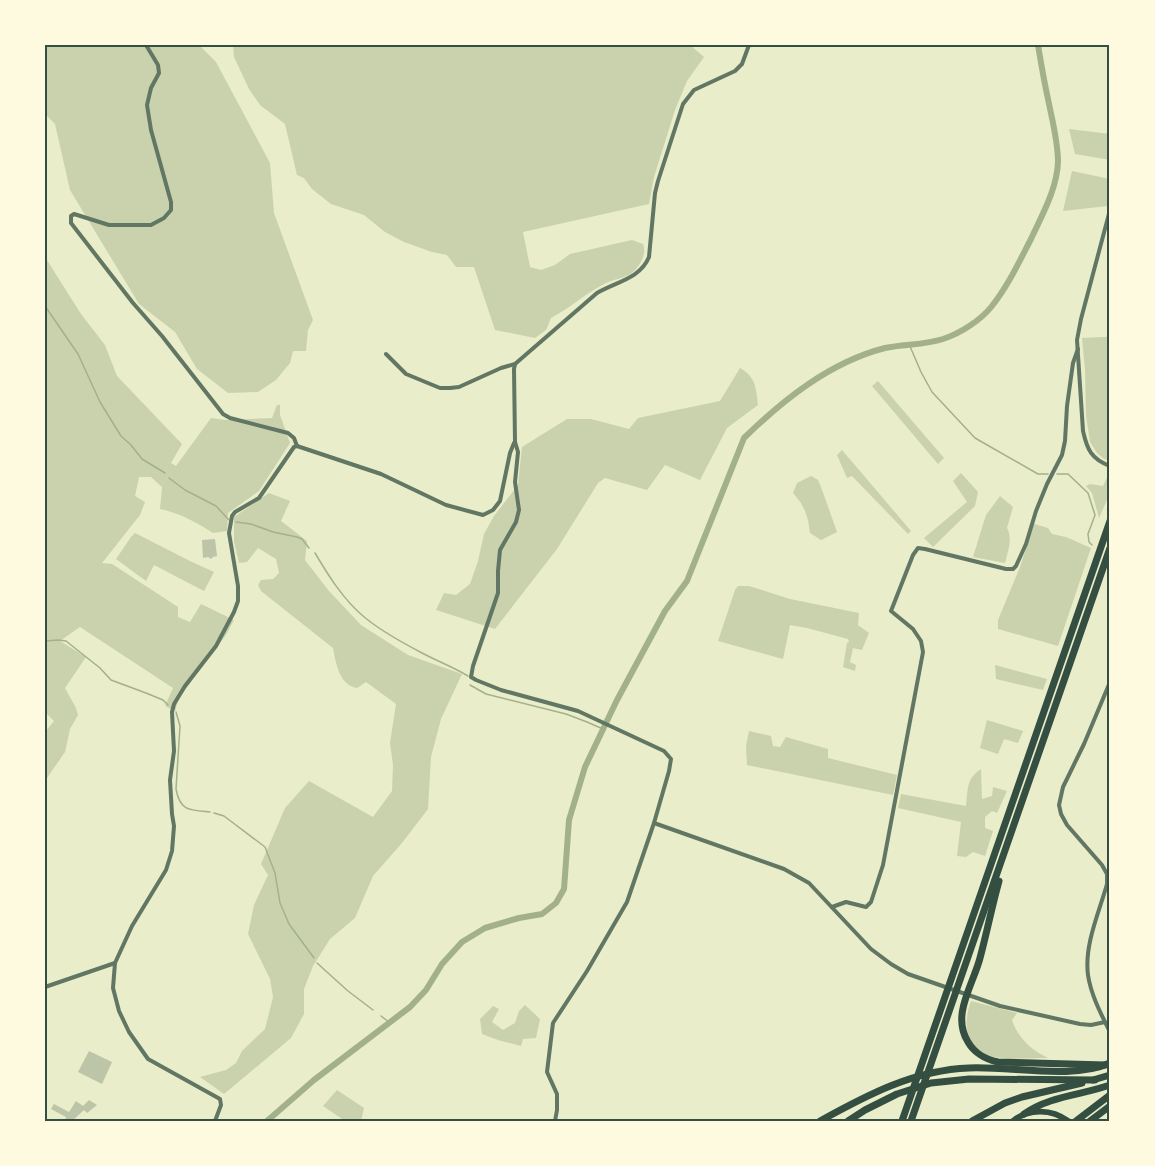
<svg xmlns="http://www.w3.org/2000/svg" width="1155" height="1166" font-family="'Titillium Web',sans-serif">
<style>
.green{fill:#cad2ad}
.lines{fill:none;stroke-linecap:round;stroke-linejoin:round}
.stream{stroke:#a3b18a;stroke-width:1.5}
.canal{stroke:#a3b18a;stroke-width:6}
.building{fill:#bcc5a7}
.minor{stroke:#617663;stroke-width:4}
.primary{stroke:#344e41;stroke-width:6}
.motorway{stroke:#344e41;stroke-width:7}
.neatline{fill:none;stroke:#344e41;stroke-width:2}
</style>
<rect width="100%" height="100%" fill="#e9edc9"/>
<g class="green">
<path d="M45,45H199L216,62L270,163L274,213L313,320L308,330L306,351H293L290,363L276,380L258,392L228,393L197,369L175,332L139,304L70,190L55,124L45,114Z"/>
<path d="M233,45H690L704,57L687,81L675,110L654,177L649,204L523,232L530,267L541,270L555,265L570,254L632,240L643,244C647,254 640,266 632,273C625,278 614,279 606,283C586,293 570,308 551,318L546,330L535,338L495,330L474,267H456L447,255L432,252L404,242L385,232L364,215L331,204L312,189L304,178L297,175L285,124L260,105L249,89L234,57Z"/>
<path d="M1069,129L1110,134V160L1075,154Z"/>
<path d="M1072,171L1110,179V197L1108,206L1063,211Z"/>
<path d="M45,257L81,314L105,345L117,376L182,444L171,463L176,466L211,418L225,420L272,418L277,405H280V415L290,443L259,491L228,513L227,531L213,533C196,522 180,513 160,509L162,487L151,477H139L135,496L145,502L140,515L102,563L112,564L178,607V617L190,622L201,604L234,620L226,635L179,698L175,711L165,706L173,688L80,627L60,641L86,657L65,688L76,708L78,715L70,729L65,752L45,781V732L54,721L45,712Z"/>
<path d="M1101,337H1110V461L1104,459L1097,453L1090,442L1086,415L1085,370L1082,338Z"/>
<path d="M740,368C756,377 756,388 758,405L727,428L700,480L665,465L647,490L605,478L598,483L557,549L495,629L436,610L444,593L456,595L470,584L478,561L484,534L494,516L518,485L522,447L567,419H591L629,429L638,418L720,401Z"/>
<path d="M878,381L944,458L938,464L872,386Z"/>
<path d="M842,450L911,531L908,534L852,476L847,478L837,455Z"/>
<path d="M1110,471V493L1099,518L1092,493L1086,486L1090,484L1103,486Z"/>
<path d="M961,473L978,492L975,506L933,547L924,538L967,502L953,481Z"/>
<path d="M811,476L818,480L821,487L837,532L821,540L810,533C808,516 805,506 793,493L797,483Z"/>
<path d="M269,493L290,501L281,521L307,541L305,560L329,591L361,625L408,655L462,674L441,719L431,757L428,809L402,843L373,876L355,918L330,939L313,966L304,989V1014L291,1038L224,1094L200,1077L226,1070L236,1063L242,1051L265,1029L273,997L270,979L248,934L254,905L268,875L261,864L285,808L309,781L373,817L392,791L393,765L390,743L396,704L366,682L357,688C339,685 336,663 333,648L261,591L258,585L261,580L273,579L279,573L276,559L258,548L247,562L239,563L234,542V517Z"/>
<path d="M1000,496L1013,507L1007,528C1013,539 1008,551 1005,563L973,557L986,515Z"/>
<path d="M1034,524L1048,528L1052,534L1066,537L1091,548L1058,646L998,629V620L1020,567Z"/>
<path d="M135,533L190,561L214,572L204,591L154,565L146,581L116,559L131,537Z"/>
<path d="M738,586H749L790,599L859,613L858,625L869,633L862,650L853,648L850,662L856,665L855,671L843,667L847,643L849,642L848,639L807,628L790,625L783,659L718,641L735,590Z"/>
<path d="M995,665L1047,679L1043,690L996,679Z"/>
<path d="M987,720L1023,731L1018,743L1004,739L998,754L980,748Z"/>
<path d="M749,731L771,736L773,746L780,747L786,737L828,749V758L897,775L893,795L747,765L746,746Z"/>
<path d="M981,769L982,799L992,796L993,787L1007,791L997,813L992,811L985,817V828L993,831L985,856L973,852L966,857L957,856L961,822L898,808L901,794L966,806C968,789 966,779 981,769Z"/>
<path d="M971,1001L1017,1013L1012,1020C1018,1038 1031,1050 1048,1058C1031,1058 1005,1060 990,1056C964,1049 963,1022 971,1001Z"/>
<path d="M525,1005L540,1019L536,1038L523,1039L521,1046L498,1040L482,1034L480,1019L493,1006L499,1009L492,1022L503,1030L515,1023L519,1011Z"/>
<path d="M337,1090L364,1108L361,1121H345L323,1106Z"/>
</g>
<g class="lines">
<g class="stream">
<path d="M45,306L78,354L100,402L121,436L131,445L142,459L165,473"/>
<path d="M909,344L921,372L932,392L975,438L1038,474H1048"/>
<path d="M1057,474H1068L1088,493L1095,515L1088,534L1089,542L1092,545"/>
<path d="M169,478L185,490L216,506L229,520"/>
<path d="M236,522L251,524L273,532L297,537L302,539L309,548"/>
<path d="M315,553C328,575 343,599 363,616C379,630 403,643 422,653C437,661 453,667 468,676"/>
<path d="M45,641L58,640L66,641L100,668L111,680L146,693L163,700L168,705"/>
<path d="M470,685L486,694L566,714L587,722L603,729"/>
<path d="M176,712L180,726L176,789C180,811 189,810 210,812"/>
<path d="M214,813L224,816L265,847L275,873L280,903L289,924L314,958"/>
<path d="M317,963L348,991L373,1010"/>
<path d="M381,1016L390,1023"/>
</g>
<path class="canal" d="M267,1121L314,1080L410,1007L426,990L442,964L462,942L485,928L519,918L542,914L556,903L564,889L569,820L585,767L617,700L665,611L687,581L744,438C783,400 830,362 885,348C904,344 925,345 943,339C961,333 981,320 992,306C1008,286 1019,262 1031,239C1042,215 1057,189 1058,162C1058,141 1052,119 1048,99C1044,81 1041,63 1038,45"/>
</g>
<g class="building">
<path d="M215,539L217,556L213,557L211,559L208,557L203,558L202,540Z"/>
<path d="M89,1051L112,1062L102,1084L78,1072Z"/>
<path d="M89,1100L97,1105L87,1113L84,1110L72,1121H65L66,1117L51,1109L54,1104L69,1112L76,1101L83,1106Z"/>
</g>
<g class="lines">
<g class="minor">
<path d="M146,45L158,65L159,73L151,88L147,105L151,130L171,202V210L164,218L151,225H109L74,214L71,216V223L133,303L162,336L223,414L230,418L288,433L294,438L297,446"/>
<path d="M749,45L742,64L735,71L694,90L683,104L658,181L655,193L649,257C640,279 615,282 597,293L515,364L514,369L515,442L518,452L515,482L519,510L516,522L500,550L498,571V593L473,666L471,677L476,680L501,690L578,711L664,751L671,759L669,771L654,823L784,869L809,883L871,949L891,964L908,974L1000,1006L1080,1024L1091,1025L1105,1022"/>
<path d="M1110,210L1081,319L1077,340L1083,431C1087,449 1091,459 1110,466"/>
<path d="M386,354L406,374L440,388H450L459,387L501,368L515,364"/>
<path d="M1110,682L1084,744L1063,787L1059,805L1061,814L1067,825L1102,865L1107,874V884C1099,913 1084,945 1088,975C1091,995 1101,1014 1110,1032"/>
<path d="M832,907L846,902L866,907L871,902L883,865L923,652L921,641L913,629L891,611L913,555L918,548L925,549L1006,569H1013L1016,566L1026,544L1036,511L1047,484L1062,455L1065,441L1067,406L1073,363L1078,349"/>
<path d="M45,987L115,963"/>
<path d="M215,1121L221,1105L220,1099L148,1059L129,1032L119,1011L113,988L115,963L132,926L166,870L172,851L174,826L172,814L170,780L174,751L172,712L174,704L185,686L216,646L234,612L238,601V586L229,533L232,516L235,512L259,498L294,447L297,446L381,474L446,505L483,515L493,510L500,501L510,453L514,443"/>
<path d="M555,1121L557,1110V1094L547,1072L553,1023L587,971L627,902L654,823"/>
</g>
<path class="primary" d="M1013,1121C1029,1108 1052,1109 1068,1121"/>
<g class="motorway">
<path d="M999,881C992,906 987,932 980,958C973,985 951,1015 968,1042C975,1054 985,1059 998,1062L1105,1065"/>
<path d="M1093,1080L1110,1075"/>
<path d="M1024,1114C1049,1096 1082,1095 1110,1085"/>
<path d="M820,1121C867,1095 914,1070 969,1068C1012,1066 1071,1080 1110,1063"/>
<path d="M848,1121L865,1110L897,1094L931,1083L969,1079L1095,1080"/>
<path d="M902,1121L1110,521"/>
<path d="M911,1121L1110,548"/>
<path d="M972,1121L1005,1103L1022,1097L1082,1083"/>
<path d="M1076,1121L1110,1095"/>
<path d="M1090,1121L1110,1106"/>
</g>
</g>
<rect width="1155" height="1166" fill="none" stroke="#fefae0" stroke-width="93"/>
<rect x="46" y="46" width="1062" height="1074" class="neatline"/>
</svg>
